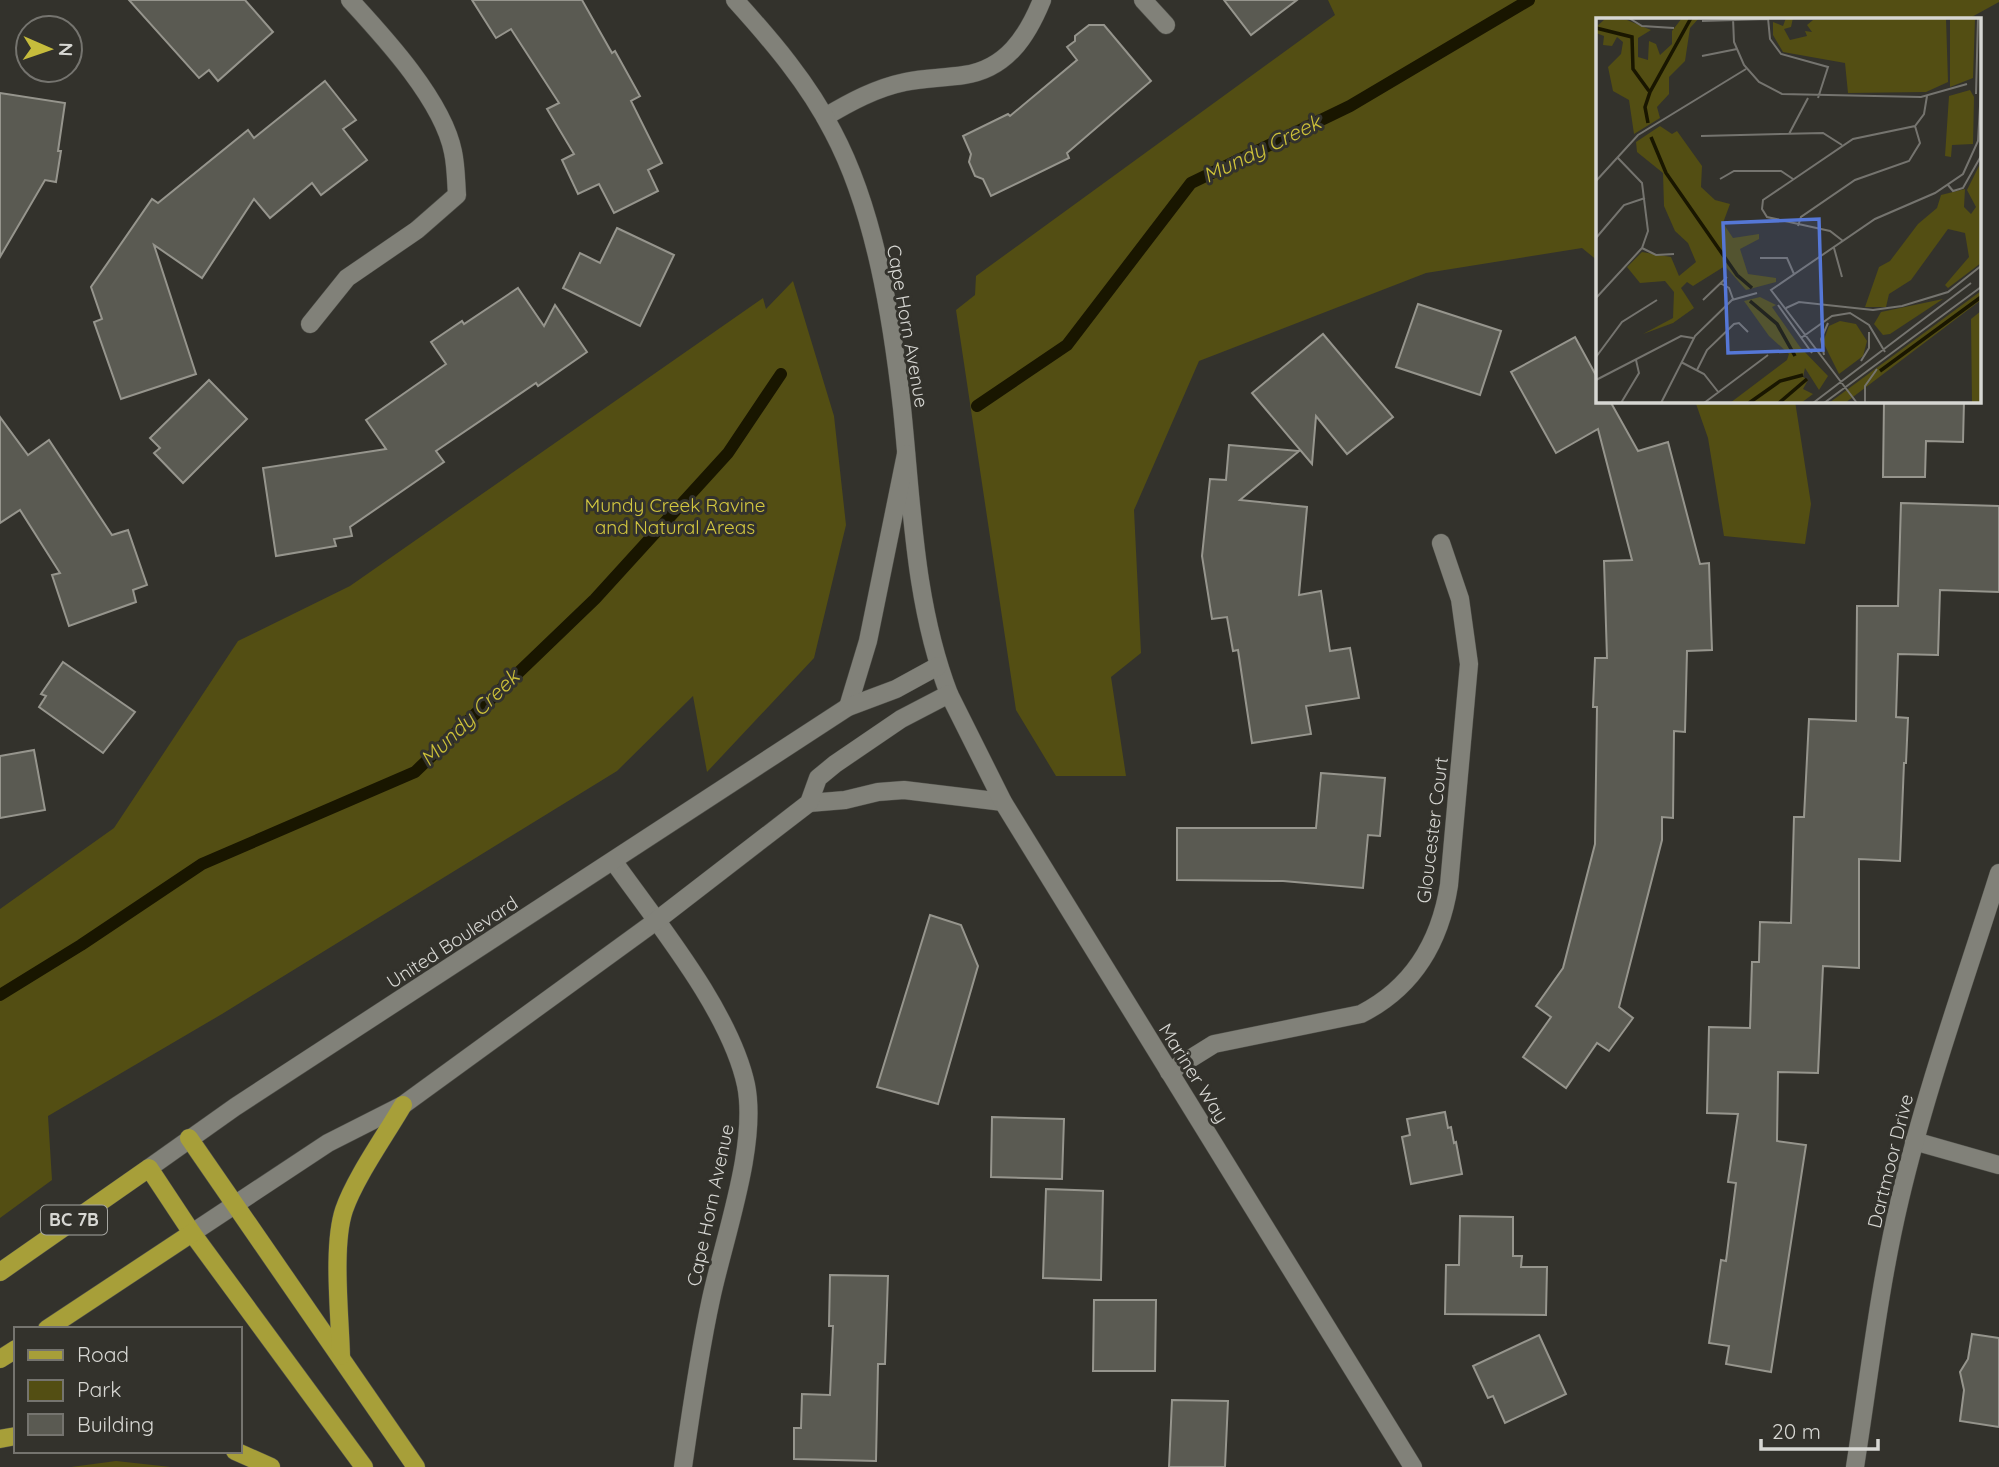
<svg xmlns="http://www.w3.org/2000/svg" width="1999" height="1467" font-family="Quicksand,sans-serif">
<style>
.green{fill:#534e13}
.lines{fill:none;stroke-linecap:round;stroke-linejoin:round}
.stream{stroke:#191600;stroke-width:12}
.building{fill:#5a5a52;stroke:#96958d;stroke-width:2}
.minor-casing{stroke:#4f4f49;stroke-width:19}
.tertiary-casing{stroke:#4f4f49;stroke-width:19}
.secondary-casing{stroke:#4f4f49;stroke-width:19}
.primary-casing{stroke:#4f4f49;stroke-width:19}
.minor{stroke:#818179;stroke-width:18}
.tertiary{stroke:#818179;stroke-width:18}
.secondary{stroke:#818179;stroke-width:18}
.primary{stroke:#a79f39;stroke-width:18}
.labels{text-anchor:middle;stroke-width:6;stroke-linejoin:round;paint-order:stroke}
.shield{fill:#33322c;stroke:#a6a6a1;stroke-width:2}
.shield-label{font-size:18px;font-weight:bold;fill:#d7d7d3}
.street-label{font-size:19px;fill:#d7d7d3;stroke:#33322c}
.park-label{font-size:19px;fill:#d3c73f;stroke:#33322c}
.water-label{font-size:21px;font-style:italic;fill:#cec239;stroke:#33322c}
.inset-river{fill:none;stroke:#191600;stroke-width:3.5}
.inset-road{fill:none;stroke:#75746f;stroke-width:2}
.view{fill:#5577d6;fill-opacity:0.15;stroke:#5577d6;stroke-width:3.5}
.inset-edge{fill:none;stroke:#d7d7d3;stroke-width:3.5}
</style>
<rect width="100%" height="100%" fill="#33322c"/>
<g class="green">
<path d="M1328,0H1999V2L1968,19H1598V261L1582,248L1426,273L1199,361L1134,510L1141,653L1111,677L1126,776H1056L1016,710L956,310L975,295L976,276L1335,15Z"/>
<path d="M793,281L834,416L846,525L814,658L707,772L693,696L617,771L222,1014L48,1116L52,1180L0,1218V909L114,828L238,641L350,586L763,298L766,309Z"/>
<path d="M1695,401H1795L1811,504L1805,544L1724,536L1708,438Z"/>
<path d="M116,1461L171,1467H71Z"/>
</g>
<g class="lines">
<g class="stream">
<path d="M977,406L1067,345L1191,183L1350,106L1529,0"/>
<path d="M0,995L81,945L202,864L415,772L595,599L728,453L781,374"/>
</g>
</g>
<g class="building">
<path d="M129,0H245L273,32L218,81L209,70L199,78Z"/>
<path d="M472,0H582L612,53L615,51L640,96L631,101L662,163L648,170L658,191L614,213L599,184L578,194L562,160L574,154L547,109L559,103L511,29L496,38Z"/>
<path d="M1224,0H1297L1251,35Z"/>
<path d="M1089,25H1104L1151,81L1067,153L1069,158L991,196L983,179L975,176L969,162L971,154L963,136L1008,114L1010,116L1077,60L1067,47L1075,41V36Z"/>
<path d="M325,81L356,120L343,129L367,160L321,195L312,183L270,218L254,199L202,278L154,245L196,374L121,399L94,322L102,319L91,287L152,199L158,203L248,130L254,138Z"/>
<path d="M0,93L65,103L58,151H61L56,182L45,180L0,257Z"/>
<path d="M617,228L674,255L640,326L563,288L580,253L600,263Z"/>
<path d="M518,288L544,326L555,305L587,352L538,386L536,383L436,451L444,462L350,527L352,536L334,539L336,546L276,556L263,468L386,449L366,420L446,364L431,342L462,321L464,324Z"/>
<path d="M1418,304L1501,331L1480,395L1396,367Z"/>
<path d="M1323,334L1393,417L1347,454L1316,416L1312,464L1252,393Z"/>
<path d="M1575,337L1598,379V401H1610L1638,451L1668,442L1700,564L1709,563L1712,650L1687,651L1685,732L1674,731L1673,818L1662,817V840L1619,1007L1633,1018L1609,1051L1597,1043L1566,1088L1523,1057L1551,1017L1536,1006L1563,968L1595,844L1597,707H1593L1595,658H1607L1604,561L1632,560L1598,429L1556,453L1511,372Z"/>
<path d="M209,380L247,419L183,483L154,453L160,448L150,438Z"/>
<path d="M1884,401H1964L1963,442L1926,441L1925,477H1883Z"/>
<path d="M0,417L28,455L49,440L112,535L128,530L147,585L133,590L136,602L69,626L52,575L60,573L20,510L0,523Z"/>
<path d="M1229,445L1299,451L1240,500L1307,507L1299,595L1321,591L1330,651L1350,648L1359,698L1306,706L1311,734L1252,743L1238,650L1233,651L1227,617L1212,619L1202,556L1210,479L1226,480Z"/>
<path d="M1901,503L1999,506V592L1940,590L1938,655L1898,654L1896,717L1908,718L1906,763H1904L1900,861L1859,859V968L1823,966L1818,1073L1778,1072L1777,1141L1806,1145L1771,1372L1726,1364L1729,1346L1709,1343L1721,1260L1726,1261L1736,1183L1728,1182L1738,1114L1707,1113L1709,1027L1750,1028L1752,962H1759L1760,922L1791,923L1794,817H1804L1809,719L1856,721L1857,606H1898Z"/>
<path d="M63,662L135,712L103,753L39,707L46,696L41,694Z"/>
<path d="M34,750L45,810L0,818V756Z"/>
<path d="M1321,773L1385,778L1380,836L1368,835L1363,888L1283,881L1177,880V828H1316Z"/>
<path d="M930,915L961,925L978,966L938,1104L877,1087Z"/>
<path d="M1445,1112L1448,1128L1451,1127L1454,1143L1456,1142L1462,1174L1411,1184L1402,1137L1410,1135L1407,1119Z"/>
<path d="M992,1117L1064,1119L1062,1179L991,1177Z"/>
<path d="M1046,1189L1103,1191L1101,1280L1043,1278Z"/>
<path d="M1460,1216L1513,1217V1256H1522L1521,1267H1547L1546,1315L1445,1314L1446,1265H1459Z"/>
<path d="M830,1275L888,1276L885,1364H878L876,1461L794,1459V1428H801L802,1394L830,1395L833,1326H829Z"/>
<path d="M1094,1300H1156L1155,1371H1093Z"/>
<path d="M1972,1334L1999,1338V1427L1960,1421L1964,1390L1960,1372L1968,1359Z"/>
<path d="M1539,1335L1566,1394L1505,1423L1493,1396L1488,1398L1473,1366Z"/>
<path d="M1172,1400L1228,1401L1225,1467H1169Z"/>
</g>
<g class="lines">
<g class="minor-casing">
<g id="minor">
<path d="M1143,0L1166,25"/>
<path d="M825,117C850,102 876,88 905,82C924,78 944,78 964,75C1006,69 1027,37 1042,0"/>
<path d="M310,324L347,278L417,230L457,195C456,181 456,166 453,152C443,101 385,38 350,0"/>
<path d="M614,862C658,924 730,1011 746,1085C758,1145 724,1238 711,1299C699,1354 691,1411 683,1467"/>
<path d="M1169,1072L1214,1044L1361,1014C1414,987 1440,942 1449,885L1469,664L1460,599L1441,543"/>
<path d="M1914,1141L1999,1165"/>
<path d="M1855,1467C1869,1378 1879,1287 1900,1199C1926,1089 1965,981 1999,873"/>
</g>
</g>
<g class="tertiary-casing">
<path id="tertiary" d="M735,0C772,41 808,83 833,132C875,211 892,319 902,408C912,504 914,603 949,694"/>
</g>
<g class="secondary-casing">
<g id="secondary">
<path d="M848,707L868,641L906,454"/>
<path d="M809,803L845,800L878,792L904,790L1003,802"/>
<path d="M149,1168L235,1107L848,707L896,689L938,666"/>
<path d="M192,1233L328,1143L403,1105L656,921L809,803L818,778L835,764L901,719L949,694L1003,802L1413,1467"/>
</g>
</g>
<g class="primary-casing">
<g id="primary">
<path d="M189,1138L416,1467"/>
<path d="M0,1272L149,1168L192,1233L364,1467"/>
<path d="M47,1329L192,1233"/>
<path d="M341,1356C340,1316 332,1246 344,1210C355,1178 385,1136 403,1105"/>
<path d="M0,1359L16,1349"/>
<path d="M0,1439L16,1436"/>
<path d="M235,1451L271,1467"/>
</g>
</g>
<use href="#minor" class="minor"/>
<use href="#tertiary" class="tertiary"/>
<use href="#secondary" class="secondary"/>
<use href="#primary" class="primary"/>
</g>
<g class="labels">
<rect class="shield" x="41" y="1205.5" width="66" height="29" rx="5"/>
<g class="shield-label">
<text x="74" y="1226">BC 7B</text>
</g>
<g class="street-label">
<text transform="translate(908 326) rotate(80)" y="7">Cape Horn Avenue</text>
<text transform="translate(1432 830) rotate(-83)" y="7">Gloucester Court</text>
<text transform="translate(452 942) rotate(-33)" y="7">United Boulevard</text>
<text transform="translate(1194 1073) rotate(58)" y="7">Mariner Way</text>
<text transform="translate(1890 1161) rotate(-76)" y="7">Dartmoor Drive</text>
<text transform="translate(710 1205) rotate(-78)" y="7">Cape Horn Avenue</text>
</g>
<g class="park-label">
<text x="675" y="512">Mundy Creek Ravine<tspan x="675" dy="22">and Natural Areas</tspan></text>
</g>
<g class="water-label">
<text transform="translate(1262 149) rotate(-26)" y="7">Mundy Creek</text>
<text transform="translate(470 718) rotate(-44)" y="7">Mundy Creek</text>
</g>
</g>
<g transform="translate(1596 18)">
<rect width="385" height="385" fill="#33322c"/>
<path d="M86,0H103L94,10L89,43L73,59V76L61,89L64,100L38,116L33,82L17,73L12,49L25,36L27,24L21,19L16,28L7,27L8,18L0,15V9L9,1L31,2L55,12L42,20V39L52,42L53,23L60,26L64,37L76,26V13ZM190,0H197L195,9L188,11L194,22L211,18L209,13L216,14L211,7L217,2L350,0L352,64L330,74L252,75L249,45L187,34L177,17V4L187,8ZM354,0H379L377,60L354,69ZM374,72L378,79L377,126L356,127L355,139L349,138L353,78ZM64,108L76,116L81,113L106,148L105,169L119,182L134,186L127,205L137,220L163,216V221L144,231L152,256L180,260V264L150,272L129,248L97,268L91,264L85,270L98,290L77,305L47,316L77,300L78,274L69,263L44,265L31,249L46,234L75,239L83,258L100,244L92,225L79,213L68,188L67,155L41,134L40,124ZM385,144V245L352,270L349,267L373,239L369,215L352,211L315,262L293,276L290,289H269L283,249L294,243L322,206L341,190L345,177L369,171L368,189L375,196L380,189L371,172ZM385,273V282L249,385H233ZM164,279L180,287L176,289L204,329L232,358L223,372L209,350L207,359L212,362L207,371L217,376L205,385H134L191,342L193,336L173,318L148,283ZM347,281L294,316L287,317L278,306L285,294ZM385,293V385H376L375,301ZM244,303L260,306L271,323L267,338L243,356L227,324L233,308Z" fill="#534e13"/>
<path class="inset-river" d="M0,10L36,19L37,51L53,73M52,105L49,89L54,74L95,0M55,119L70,155L141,257L156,270M154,283L181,306L199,338M284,353L385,279M153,385L184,363L207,357M183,385L211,361"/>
<path class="inset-road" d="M33,0L46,8L78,10M137,0L138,24L148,47L163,64L186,76L325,79L371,66M172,0L174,21L185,36L232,49L222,80M106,3L172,1M106,38L141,31M380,76L382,0M193,116L212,80M105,118L227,115L246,127M124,161L138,153H185L197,161M0,163L42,117L150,51M352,167L357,173L367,170L385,138M202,208L205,199L259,162L313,143L324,125L319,108M0,220L28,187L49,180M247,223L234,213L171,199L166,191L167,182L257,121L319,108L328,96L331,78M46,230L60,237L78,236M238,230L246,259M164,240H191L198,256M124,265L133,270L137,281M0,280L46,230L52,213L46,165L21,139M107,282L131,259M182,287L216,335M190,290L203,284L277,292L306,288L352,274L385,248M205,320L236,298L254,295L273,307L289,334M228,337L225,321L232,305M0,339L26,304L61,282M265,343L273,330V314M85,344L108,356L123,375M101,352L111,332L138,306L143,305L152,314M0,362L85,318L97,320M25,385L43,355L40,342M65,385L99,318L136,282L161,275M108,385L172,337M217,385L375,265M228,385L385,269M261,385L175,272L279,201L339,175L367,156L382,123L385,71M269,385V368L281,351"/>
<path class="view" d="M223,201L227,332L132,335L127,205Z"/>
<rect width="385" height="385" class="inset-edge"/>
</g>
<rect x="14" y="1327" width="228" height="126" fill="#33322c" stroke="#75746f" stroke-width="2"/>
<rect x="28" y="1350" width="35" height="10" fill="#a79f39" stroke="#75746f" stroke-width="2"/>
<text x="77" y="1362" font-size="21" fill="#d7d7d3">Road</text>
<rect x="28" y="1380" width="35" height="21" fill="#534e13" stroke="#75746f" stroke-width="2"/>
<text x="77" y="1397" font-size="21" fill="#d7d7d3">Park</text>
<rect x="28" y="1414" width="35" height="21" fill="#5a5a52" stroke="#75746f" stroke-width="2"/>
<text x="77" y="1432" font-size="21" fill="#d7d7d3">Building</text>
<g transform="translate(49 49) rotate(92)"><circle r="33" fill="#33322c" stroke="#75746f" stroke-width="2"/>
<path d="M0-5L12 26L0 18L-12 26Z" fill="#c6bc3c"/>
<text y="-10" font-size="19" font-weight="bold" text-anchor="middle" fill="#d7d7d3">N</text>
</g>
<path d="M1761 1439v10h117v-10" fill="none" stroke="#d7d7d3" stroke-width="3.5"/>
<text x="1772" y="1439" font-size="21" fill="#d7d7d3" stroke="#33322c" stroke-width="5" paint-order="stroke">20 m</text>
</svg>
